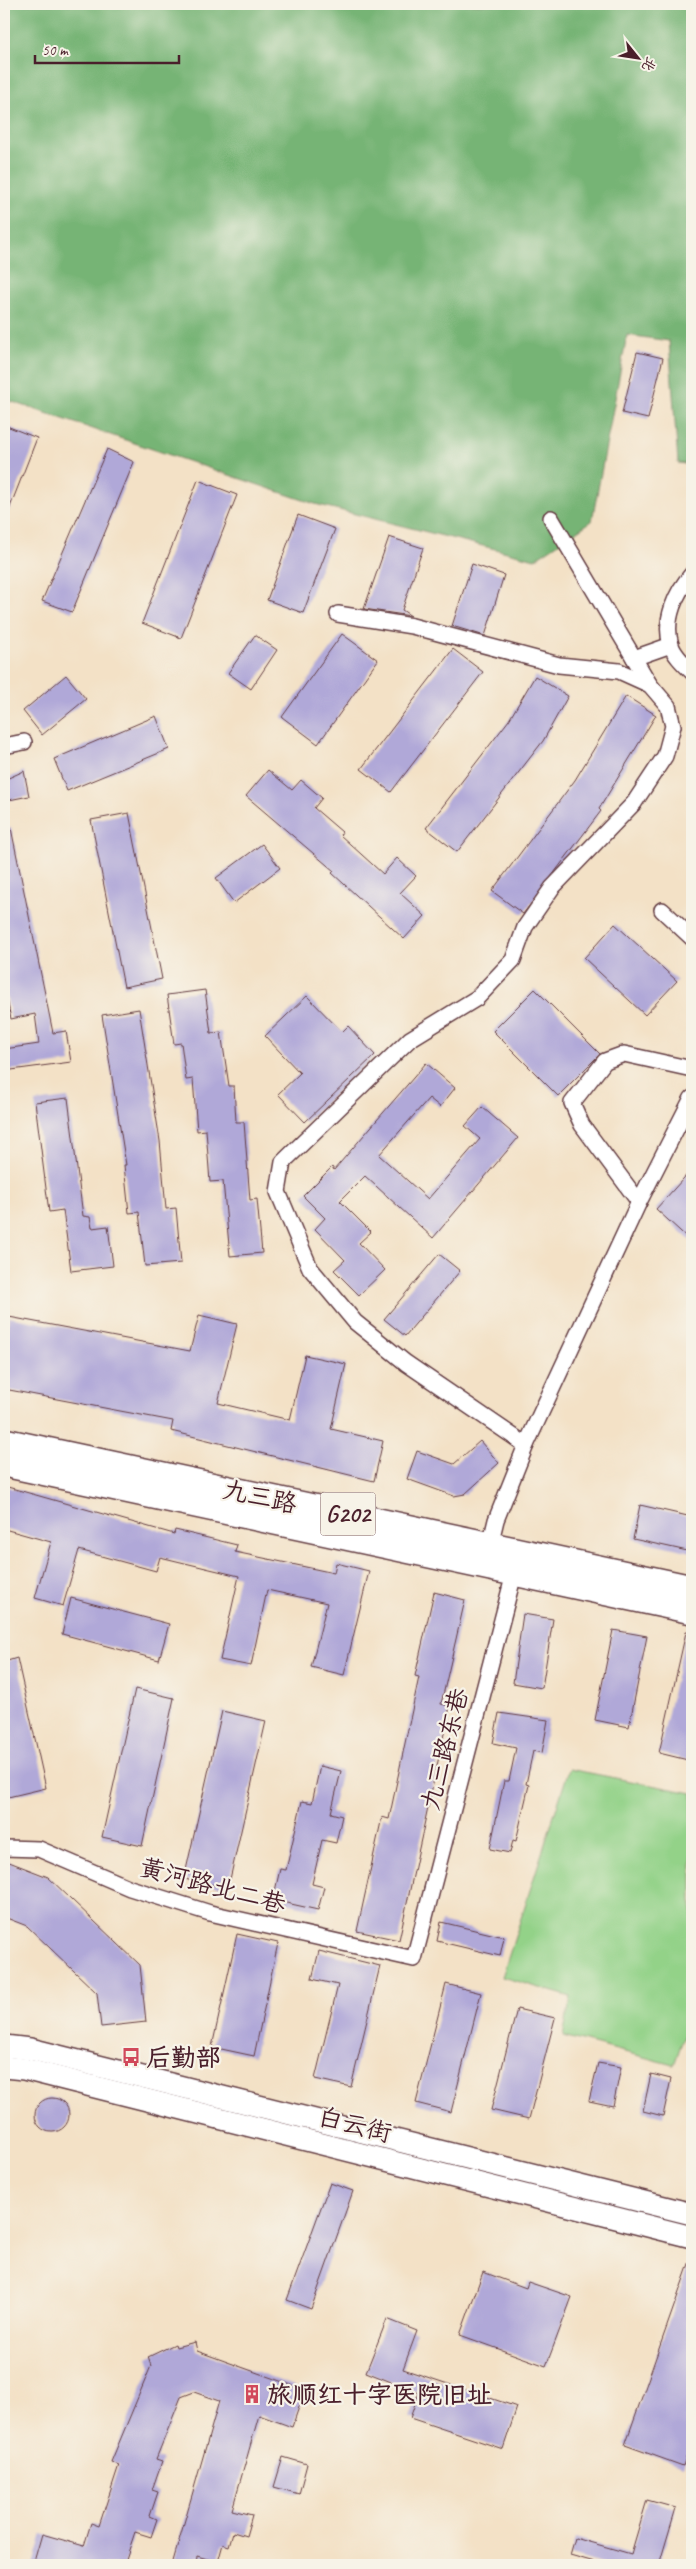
<svg xmlns="http://www.w3.org/2000/svg" width="696" height="2569" font-family="Caveat,'LXGW WenKai TC',sans-serif">
<style>
.green{fill:#93d288;stroke:#6e785a}
.forest{fill:#76b474;stroke:#606a50}
.building{fill:#b0a8d8}
.lines{fill:none;stroke-linecap:round;stroke-linejoin:round}
.minor-casing{stroke:#633c42;stroke-width:18}
.secondary-casing{stroke:#633c42;stroke-width:24}
.trunk-casing{stroke:#633c42;stroke-width:28}
.minor{stroke:#fff;stroke-width:15}
.secondary{stroke:#fff;stroke-width:21}
.trunk{stroke:#fff;stroke-width:25}
.labels{text-anchor:middle;stroke-width:4.5;stroke-linejoin:round;paint-order:stroke}
.shield{fill:#f7f3e8;stroke:#7e5f64;stroke-width:1}
.shield-label{font-size:24px;font-weight:bold;fill:#4a1f2b}
.street-label{font-size:25px;fill:#4a1f2b;stroke:#f7f3e8}
.poi-label{font-size:25px;font-weight:bold;fill:#4a1f2b;stroke:#f7f3e8;text-anchor:start}
</style>
<rect width="100%" height="100%" fill="#f7f3e8"/>
<filter id="ink" filterUnits="userSpaceOnUse"><feTurbulence type="fractalNoise" baseFrequency=".02" numOctaves="2"/><feDisplacementMap in="SourceGraphic" scale="10" xChannelSelector="R" yChannelSelector="G"/><feConvolveMatrix kernelMatrix="1 2 1 2 8 2 1 2 1" color-interpolation-filters="sRGB"/></filter>
<filter id="wash" filterUnits="userSpaceOnUse"><feTurbulence type="fractalNoise" baseFrequency=".0096" numOctaves="4" result="noise"/><feDisplacementMap in="SourceGraphic" scale="20" xChannelSelector="R" yChannelSelector="G"/><feGaussianBlur stdDeviation="1.12" result="paint"/><feColorMatrix in="noise" values="0 0 0 0 0 0 0 0 0 0 0 0 0 0 0 0 0 1.4 0 .05"/><feComposite in="paint" operator="in"/></filter>
<g filter="url(#wash)">
<rect width="100%" height="100%" fill="#f3e1c6"/>
<path class="green" d="M569,1769L692,1793V2013L674,2065L563,2036L571,1997L502,1977Z"/>
<path class="forest" d="M4,4H692V465L678,463L669,341L627,335L592,521L535,559L315,504L4,399Z"/>
<g id="blocks">
<g class="building">
<path d="M637,352L663,358L648,419L622,413Z"/>
<path d="M4,425L37,438L5,520H4Z"/>
<path d="M107,449L134,462L72,612L42,601Z"/>
<path d="M198,480L237,495L181,638L142,623Z"/>
<path d="M298,515L335,529L303,613L267,600Z"/>
<path d="M389,537L423,548L402,610L411,616L364,609Z"/>
<path d="M472,564L504,575L485,636L452,626Z"/>
<path d="M342,634L378,660L318,744L282,717Z"/>
<path d="M255,635L277,650L251,689L228,673Z"/>
<path d="M453,649L483,672L391,792L361,769Z"/>
<path d="M66,675L86,699L42,735L23,711Z"/>
<path d="M535,676L568,696L543,741L457,852L426,828L509,720Z"/>
<path d="M626,696L656,715L599,809L601,811L523,914L492,891L575,780Z"/>
<path d="M156,716L169,749L67,791L54,759Z"/>
<path d="M268,770L292,790L301,780L322,798L314,808L342,832L340,835L383,874L397,858L416,876L400,893L425,916L404,939L332,873L334,871L246,796Z"/>
<path d="M24,771L29,796L4,801V780Z"/>
<path d="M129,813L162,979L124,987L91,820Z"/>
<path d="M11,828L53,1033L66,1031L71,1062L4,1071V1049L39,1044L35,1014L11,1019L4,984V829Z"/>
<path d="M262,844L280,868L234,903L216,878Z"/>
<path d="M615,924L677,981L645,1015L584,958Z"/>
<path d="M535,989L600,1054L558,1096L493,1031Z"/>
<path d="M205,990L211,1033L221,1032L229,1086H234L236,1122H244L250,1200L257,1199L262,1253L230,1256L223,1181L210,1182L206,1130L197,1131L193,1079L186,1080L181,1043L174,1044L167,995Z"/>
<path d="M307,996L342,1032L348,1026L375,1055L305,1122L278,1094L300,1073L265,1036Z"/>
<path d="M139,1009L160,1141L166,1209L176,1208L181,1263L145,1266L139,1212L129,1213L124,1165H126L102,1015Z"/>
<path d="M426,1063L455,1088L440,1107L429,1098L379,1155L428,1199L480,1139L465,1126L482,1107L518,1138L433,1238L365,1176L340,1201L371,1232L359,1243L385,1270L359,1295L334,1270L345,1260L315,1229L325,1218L303,1196L332,1167L334,1170Z"/>
<path d="M68,1098L83,1216L90,1217L92,1228L108,1226L113,1266L71,1271L63,1210L49,1212L35,1102Z"/>
<path d="M692,1169V1242L656,1209Z"/>
<path d="M439,1254L460,1271L405,1336L384,1319Z"/>
<path d="M199,1315L237,1324L218,1403L290,1420L305,1355L346,1364L331,1429L383,1441L374,1481L171,1431L173,1421L4,1389V1347L9,1317L190,1351Z"/>
<path d="M480,1441L499,1463L465,1494L454,1496L407,1479L417,1451L454,1464Z"/>
<path d="M4,1486L174,1534L175,1530L237,1545L235,1552L334,1573L336,1563L369,1571L344,1675L311,1667L327,1603L267,1590L251,1666L220,1660L239,1576L160,1557L156,1571L79,1550L63,1606L35,1598L51,1542L4,1529Z"/>
<path d="M640,1505L692,1517V1552L633,1539Z"/>
<path d="M434,1592L465,1600L441,1704L450,1706L399,1940L357,1931L382,1817L389,1819L419,1677L415,1676Z"/>
<path d="M71,1598L169,1624L159,1660L62,1634Z"/>
<path d="M523,1614L553,1619L542,1688L513,1683Z"/>
<path d="M613,1630L647,1636L629,1727L595,1720Z"/>
<path d="M686,1632L692,1633V1761L659,1753Z"/>
<path d="M17,1658L46,1788L4,1798V1662Z"/>
<path d="M135,1689L174,1698L142,1846L102,1837Z"/>
<path d="M222,1711L266,1721L228,1888L184,1879Z"/>
<path d="M499,1713L548,1720L542,1753L533,1751L526,1784L529,1785L516,1841L513,1840L510,1853L490,1849L504,1781H509L516,1748L493,1743Z"/>
<path d="M320,1766L341,1771L331,1813L342,1816L336,1843L322,1840L312,1884L324,1887L318,1910L273,1900L280,1869L286,1870L302,1801L312,1803Z"/>
<path d="M4,1860L48,1877L140,1965L146,2022L101,2027L97,1993L27,1926L4,1917Z"/>
<path d="M441,1922L504,1937L500,1956L437,1941Z"/>
<path d="M237,1934L278,1943L254,2056L212,2047Z"/>
<path d="M319,1951L380,1966L351,2087L315,2079L338,1985L312,1979Z"/>
<path d="M446,1984L481,1993L451,2112L416,2103Z"/>
<path d="M517,2009L555,2018L529,2119L491,2110Z"/>
<path d="M598,2063L621,2067L613,2106L589,2101Z"/>
<path d="M651,2074L671,2079L663,2116L643,2111Z"/>
<circle cx="52" cy="2115" r="17"/>
<path d="M330,2183L353,2191L311,2309L287,2300Z"/>
<path d="M690,2261L692,2262V2439L683,2466L625,2445Z"/>
<path d="M483,2272L526,2288L528,2282L572,2297L546,2366L460,2335Z"/>
<path d="M387,2319L417,2331L403,2369L517,2407L503,2449L410,2418L419,2393L366,2372Z"/>
<path d="M195,2342L197,2351L305,2390L292,2427L259,2415L232,2510L252,2515L246,2536L233,2532L229,2546L223,2544L218,2562L197,2556L196,2565H172L219,2401L194,2392L181,2397L156,2459L162,2461L152,2490L158,2492L150,2516L157,2519L151,2537L135,2532L124,2565H33L42,2534L84,2546L91,2523L99,2526L119,2465L111,2462L151,2366L148,2357L175,2344L176,2347Z"/>
<path d="M283,2457L307,2464L299,2494L274,2487Z"/>
<path d="M647,2500L676,2508L659,2565H605L570,2555L575,2538L631,2554Z"/>
</g>
</g>
</g>
<g filter="url(#ink)">
<use href="#blocks" fill-opacity="0" stroke="#633c42" stroke-width="1"/>
<g class="lines">
<g class="minor-casing">
<g id="minor">
<path d="M551,518L650,685"/>
<path d="M692,574C676,592 663,620 671,645C674,655 685,665 692,672"/>
<path d="M338,614L412,626L559,665L619,671L650,685L668,706L673,726L665,756L634,803L552,888L525,927L513,960L477,998L410,1039L283,1162L278,1192L310,1268L355,1322L406,1363L526,1445L496,1520L488,1553"/>
<path d="M634,658L671,645"/>
<path d="M4,746L24,742"/>
<path d="M662,910L692,938"/>
<path d="M639,1202L582,1125L572,1103L605,1061L624,1054L692,1069"/>
<path d="M526,1445L639,1202L692,1098"/>
<path d="M4,1848L39,1849L130,1888L210,1913L414,1959L516,1566"/>
</g>
</g>
<g class="secondary-casing">
<g id="secondary">
<path d="M4,2046L30,2049L692,2214"/>
<path d="M4,2067L24,2069L692,2237"/>
</g>
</g>
<g class="trunk-casing">
<g id="trunk">
<path d="M4,1441L692,1588"/>
<path d="M4,1464L692,1611"/>
</g>
</g>
<use href="#minor" class="minor"/>
<use href="#secondary" class="secondary"/>
<use href="#trunk" class="trunk"/>
</g>
</g>
<defs>
<g id="bus-bare" transform="scale(1.5)"><path d="M-5-6H5V4H4V6H2V4H-2V6H-4V4H-5ZM-3.5-4V0h7V-4ZM-3.5 1.2v1.5H-2V1.2ZM2 1.2v1.5H3.5V1.2Z" fill="#d1495b" stroke="#f7f3e8" stroke-width="2.5" paint-order="stroke"/></g>
<g id="building-bare" transform="scale(1.5)"><path d="M-4-6H4V6H1V3H-1V6H-4ZM-2.5-4.3h1.7v1.8h-1.7ZM.8-4.3h1.7v1.8H.8ZM-2.5-1h1.7V.8h-1.7ZM.8-1h1.7V.8H.8Z" fill="#d1495b" stroke="#f7f3e8" stroke-width="2.5" paint-order="stroke"/></g>
</defs>
<g fill-rule="evenodd">
<use href="#bus-bare" x="131" y="2057"/>
<use href="#building-bare" x="252" y="2394"/>
</g>
<g class="labels">
<rect class="shield" x="320.5" y="1492.5" width="55" height="43" rx="4"/>
<g class="shield-label">
<text x="348" y="1522">G202</text>
</g>
<g class="street-label">
<text transform="translate(260 1496) rotate(12)" y="9">九三路</text>
<text transform="translate(444 1749) rotate(-76)" y="9">九三路东巷</text>
<text transform="translate(213 1885) rotate(15)" y="9">黄河路北二巷</text>
<text transform="translate(355 2124) rotate(14)" y="9">白云街</text>
</g>
<g class="poi-label">
<text x="146" y="2066">后勤部</text>
<text x="267" y="2403">旅顺红十字医院旧址</text>
</g>
</g>
<rect width="696" height="2569" fill="none" stroke="#f7f3e8" stroke-width="20"/>
<g transform="translate(638 58) rotate(120)" stroke="#f7f3e8" stroke-width="4" paint-order="stroke">
<path d="M0-4L9 19L0 12L-9 19Z" fill="#4a1f2b"/>
<text y="-8" font-size="14" font-weight="bold" text-anchor="middle" fill="#4a1f2b">北</text>
</g>
<path d="M35 55v8h144v-8" fill="none" stroke="#4a1f2b" stroke-width="2.5"/>
<text x="42" y="55" font-size="15" fill="#4a1f2b" stroke="#f7f3e8" stroke-width="4" paint-order="stroke">50 m</text>
</svg>
